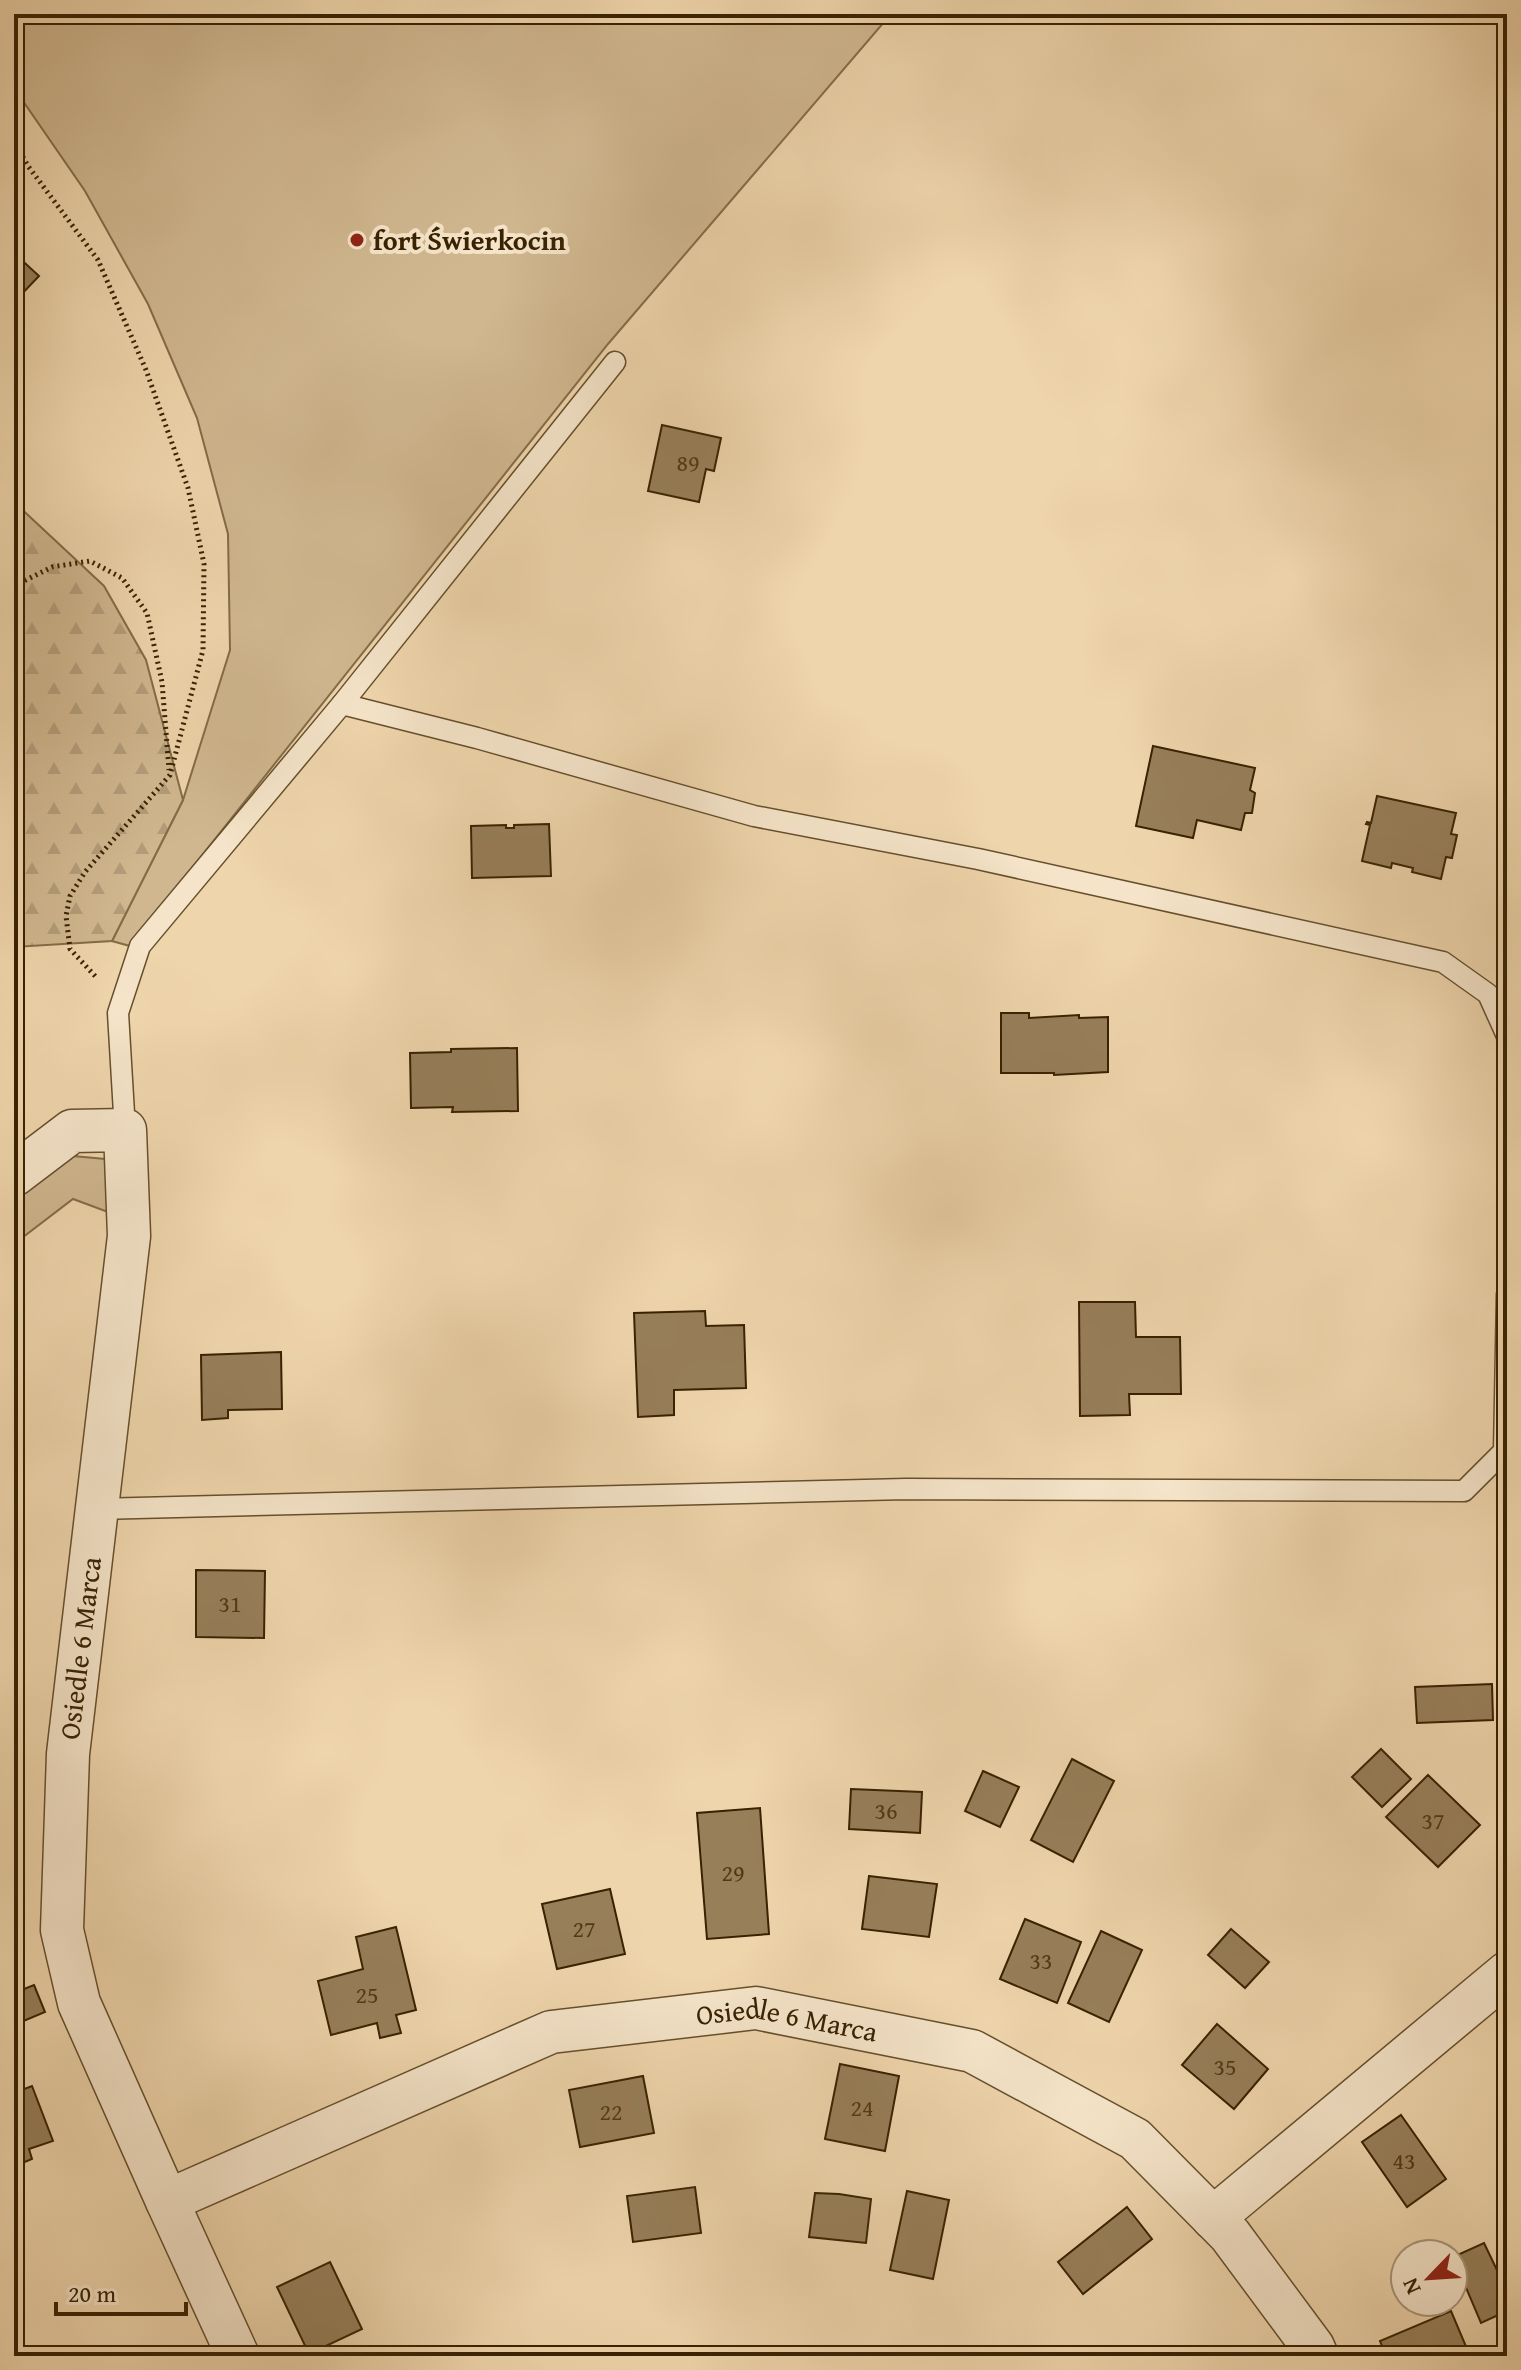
<svg xmlns="http://www.w3.org/2000/svg" width="1521" height="2370" font-family="'Gentium Book Plus',serif">
<style>
.grass{fill:#d0b78f;stroke:#846c48;stroke-width:2}
.forest{fill:url(#forest-firs);stroke:#846c48;stroke-width:2}
.building{fill:#977f5a;stroke:#382202;stroke-width:2}
.lines{fill:none;stroke-linecap:round;stroke-linejoin:round}
.lane-casing{stroke:#664f2c;stroke-width:23}
.street-casing{stroke:#664f2c;stroke-width:45}
.path{stroke:#382202;stroke-width:5;stroke-dasharray:2 4;stroke-linecap:butt}
.lane{stroke:#f5e4c9;stroke-width:20}
.street{stroke:#f5e4c9;stroke-width:42}
.poi-dot{fill:#8f2418;stroke:#f5e4c9;stroke-width:3}
.labels{text-anchor:middle;stroke-width:8;stroke-linejoin:round;paint-order:stroke}
.number-label{font-size:24px;fill:#503918}
.poi-label{font-size:28px;font-weight:bold;fill:#382202;stroke:#f5e4c9;text-anchor:start}
.street-label{font-size:28px;fill:#382202;stroke:#f5e4c9}
</style>
<defs>
<pattern id="forest-firs" width="22" height="20" patternUnits="userSpaceOnUse" patternTransform="scale(2)"><rect width="22" height="20" fill="#d0b78f"/><path d="M5 1l3.5 6h-7zM16 11l3.5 6h-7z" fill="#b39d7a"/></pattern>
</defs>
<rect width="100%" height="100%" fill="#efd5ac"/>
<filter id="stains"><feTurbulence type="fractalNoise" baseFrequency=".0025" numOctaves="4"/><feColorMatrix values="0 0 0 0 .2 0 0 0 0 .09 0 0 0 0 .02 0 0 0 .5 -.17"/></filter>
<radialGradient id="worn" r=".72"><stop offset=".6" stop-color="#630" stop-opacity="0"/><stop offset="1" stop-color="#630" stop-opacity=".3"/></radialGradient>
<g class="grass">
<path d="M14,14H891L608,344L130,946L112,941L183,800L230,650L228,534L197,418L148,304L85,191L14,88Z"/>
<path d="M62,1155L105,1159L108,1212L73,1199L14,1244V1193Z"/>
</g>
<path class="forest" d="M14,502L104,586L146,660L183,800L112,941L14,947Z"/>
<g class="building">
<path d="M14,253L39,276L18,298L14,293Z"/>
<path d="M662,425L721,438L714,471L706,469L699,502L648,491Z"/>
<path d="M1153,746L1255,768L1250,790L1255,793L1252,813H1245L1241,830L1197,820L1193,838L1136,826Z"/>
<path d="M1377,796L1456,813L1451,834L1457,835L1452,858L1446,857L1441,879L1412,872L1413,868L1392,863L1391,868L1362,861L1370,825L1366,824L1367,822L1371,823Z"/>
<path d="M549,824L551,876L472,878L471,826L506,825V828H514V825Z"/>
<path d="M1001,1013H1029V1018L1079,1015V1018L1108,1017V1072L1054,1075V1073H1001Z"/>
<path d="M517,1048L518,1111L452,1112L453,1107L411,1108L410,1053L451,1052V1049Z"/>
<path d="M1079,1302H1135L1136,1337H1180L1181,1394H1129L1130,1415L1080,1416Z"/>
<path d="M705,1311L706,1326L744,1325L746,1388L674,1390V1415L638,1417L634,1313Z"/>
<path d="M281,1352L282,1409L228,1410V1418L202,1420L201,1355Z"/>
<path d="M196,1570L265,1571L264,1638L196,1637Z"/>
<path d="M1492,1684L1493,1720L1417,1723L1415,1687Z"/>
<path d="M1381,1749L1411,1779L1382,1807L1352,1777Z"/>
<path d="M1072,1759L1114,1781L1073,1862L1031,1840Z"/>
<path d="M983,1771L1019,1787L1000,1827L965,1811Z"/>
<path d="M1428,1775L1480,1825L1438,1867L1386,1817Z"/>
<path d="M851,1789L922,1792L920,1833L849,1829Z"/>
<path d="M760,1808L769,1934L707,1939L697,1813Z"/>
<path d="M869,1876L937,1884L929,1937L862,1929Z"/>
<path d="M610,1889L625,1954L557,1969L542,1904Z"/>
<path d="M1025,1919L1081,1942L1057,2003L1000,1979Z"/>
<path d="M396,1927L416,2010L396,2015L401,2033L380,2038L377,2023L331,2035L318,1981L363,1969L356,1937Z"/>
<path d="M1231,1929L1269,1962L1245,1988L1208,1955Z"/>
<path d="M1101,1931L1142,1950L1109,2022L1068,2003Z"/>
<path d="M34,1985L45,2012L14,2025V1993Z"/>
<path d="M1217,2024L1268,2069L1234,2109L1182,2065Z"/>
<path d="M840,2064L899,2076L885,2151L825,2139Z"/>
<path d="M643,2076L654,2133L580,2147L569,2090Z"/>
<path d="M32,2086L53,2141L29,2149L32,2159L15,2166L19,2176L14,2178V2093Z"/>
<path d="M1401,2115L1446,2179L1407,2207L1362,2142Z"/>
<path d="M695,2187L701,2233L633,2242L627,2196Z"/>
<path d="M907,2191L949,2200L933,2279L890,2270Z"/>
<path d="M815,2193L839,2194L871,2199L866,2243L809,2237Z"/>
<path d="M1127,2207L1152,2239L1083,2294L1058,2262Z"/>
<path d="M1484,2243L1507,2291V2311L1481,2323L1453,2257Z"/>
<path d="M330,2262L362,2329L309,2354L277,2287Z"/>
<path d="M1451,2311L1470,2356H1386L1380,2341Z"/>
</g>
<g class="lines">
<g class="lane-casing">
<g id="lane">
<path d="M342,704L477,738L754,816L978,859L1443,962L1488,994L1507,1036"/>
<path d="M125,1130L118,1013L140,946L342,704L615,362"/>
<path d="M97,1509L906,1489L1464,1491L1504,1451L1507,1295"/>
</g>
</g>
<g class="street-casing">
<g id="street">
<path d="M14,1175L72,1131L125,1130L129,1236L68,1754L62,1930L79,2003L167,2201"/>
<path d="M1213,2218L1507,1973"/>
<path id="s1" d="M238,2356L167,2201L551,2032L756,2008L972,2051L1135,2139L1230,2235L1313,2347L1317,2356"/>
</g>
</g>
<g class="path">
<path d="M14,141L28,166L98,260L146,370L188,488L204,564L203,650L170,775L85,872L70,896L66,916L70,949L96,977"/>
<path d="M14,586L52,567L90,561L122,578L147,613L162,682L169,770"/>
</g>
<use href="#lane" class="lane"/>
<use href="#street" class="street"/>
</g>
<circle class="poi-dot" cx="357" cy="240" r="8"/>
<g class="labels">
<g class="number-label">
<text x="688" y="471">89</text>
<text x="230" y="1612">31</text>
<text x="886" y="1819">36</text>
<text x="1433" y="1829">37</text>
<text x="733" y="1881">29</text>
<text x="584" y="1937">27</text>
<text x="1041" y="1969">33</text>
<text x="367" y="2003">25</text>
<text x="1225" y="2075">35</text>
<text x="862" y="2116">24</text>
<text x="611" y="2120">22</text>
<text x="1404" y="2169">43</text>
</g>
<g class="poi-label">
<text x="373" y="250">fort Świerkocin</text>
</g>
<g class="street-label">
<text transform="translate(80 1648) rotate(-83)" y="10">Osiedle 6 Marca</text>
<text dy="10" stroke="none"><textPath href="#s1" startOffset="828">Osiedle 6 Marca</textPath></text>
</g>
</g>
<rect width="1521" height="2370" fill="none" stroke="#efd5ac" stroke-width="48"/>
<rect x="16" y="16" width="1489" height="2338" fill="none" stroke="#382202" stroke-width="4"/>
<rect x="24" y="24" width="1473" height="2322" fill="none" stroke="#382202" stroke-width="2"/>
<g transform="translate(1429 2278) rotate(245)"><circle r="38" fill="#f5e4c9" stroke="#a99679" stroke-width="2"/>
<path d="M0-6L14 30L0 20L-14 30Z" fill="#8f2418"/>
<text y="-12" font-size="22" font-weight="bold" text-anchor="middle" fill="#382202">N</text>
</g>
<path d="M56 2302v12h130v-12" fill="none" stroke="#382202" stroke-width="4"/>
<text x="68" y="2302" font-size="24" fill="#382202" stroke="#f5e4c9" stroke-width="6" paint-order="stroke">20 m</text>
<rect width="100%" height="100%" filter="url(#stains)"/>
<rect width="100%" height="100%" fill="url(#worn)"/>
</svg>
